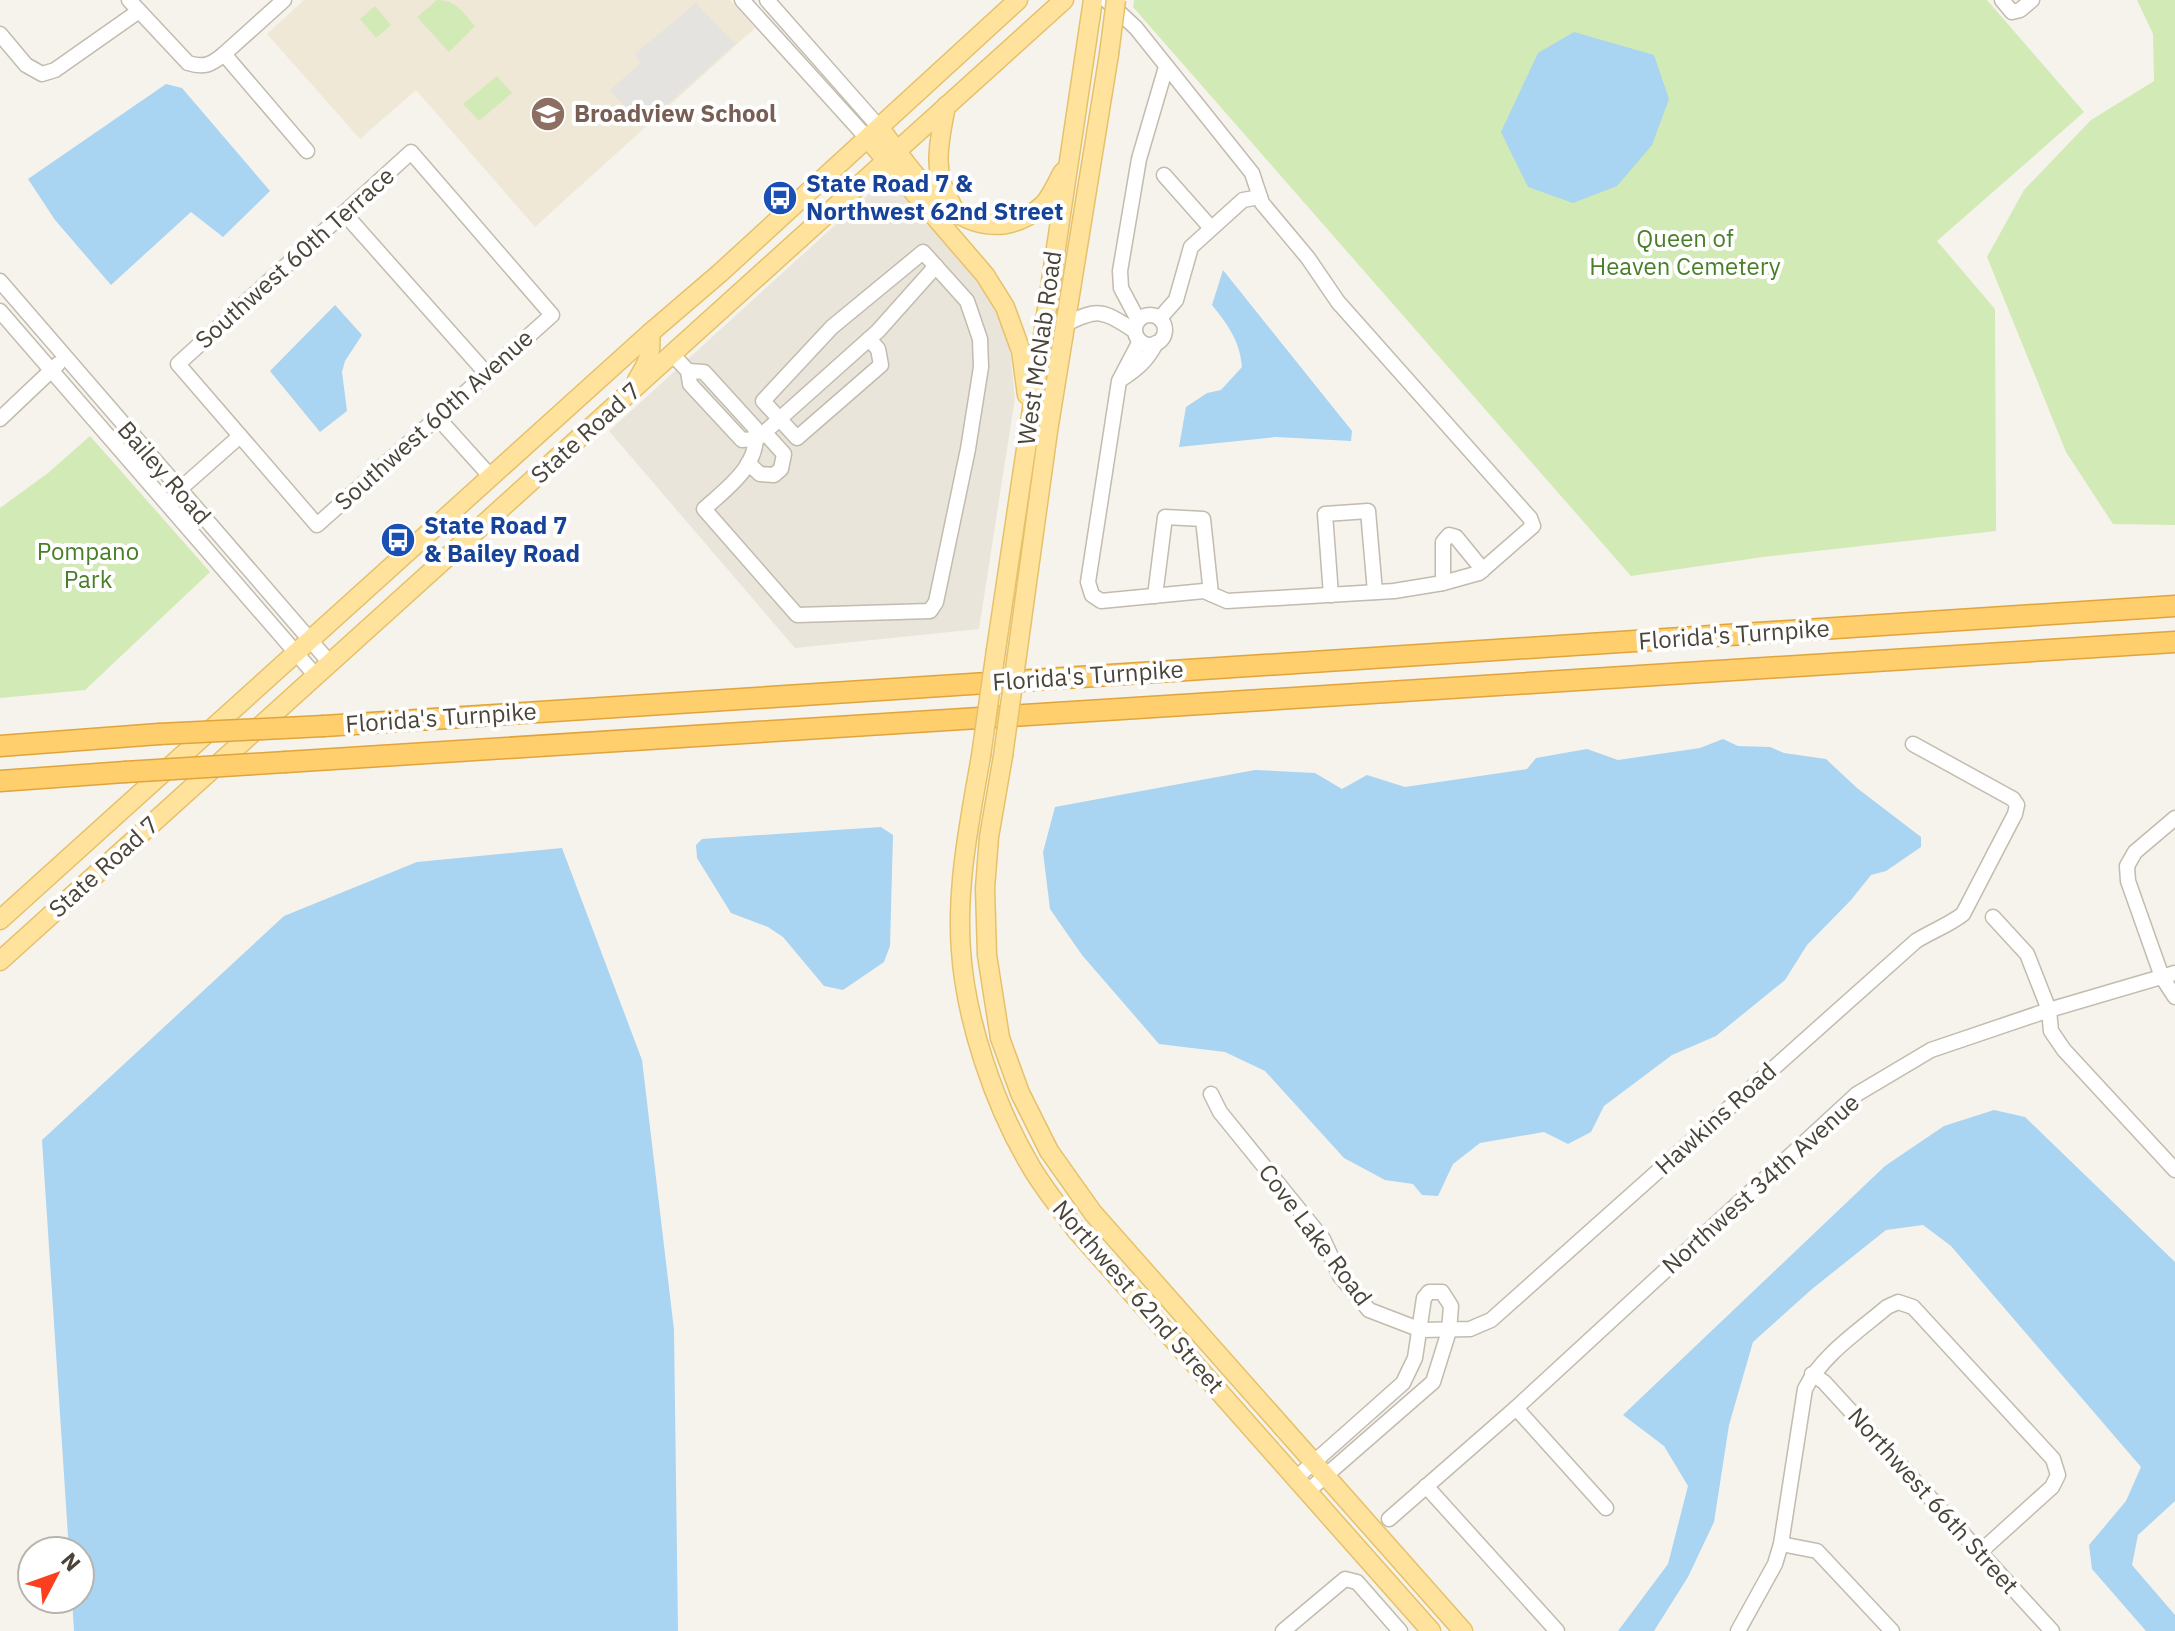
<svg xmlns="http://www.w3.org/2000/svg" width="2175" height="1631" font-family="'IBM Plex Sans',sans-serif">
<style>
.residential{fill:#eae5da}
.education{fill:#efe8d6}
.green{fill:#d2eab5}
.parking{fill:#e5e3e0}
.water{fill:#a9d4f2}
.lines{fill:none;stroke-linecap:round;stroke-linejoin:round}
.minor-casing{stroke:#c2bbae;stroke-width:17}
.major-casing{stroke:#e6c16a;stroke-width:21}
.highway-casing{stroke:#e0a43c;stroke-width:23}
.minor{stroke:#fff;stroke-width:14}
.major{stroke:#ffe39c;stroke-width:18}
.highway{stroke:#ffcf6e;stroke-width:20}
.major-bridge-casing{stroke:#e6c16a;stroke-width:21;stroke-linecap:butt}
.highway-bridge-casing{stroke:#e0a43c;stroke-width:23;stroke-linecap:butt}
.major-bridge{stroke:#ffe39c;stroke-width:18}
.highway-bridge{stroke:#ffcf6e;stroke-width:20}
.labels{text-anchor:middle;stroke-width:8;stroke-linejoin:round;paint-order:stroke}
.education-label{font-size:24px;font-weight:bold;fill:#785e54;stroke:#fff;text-anchor:start}
.transit-label{font-size:24px;font-weight:bold;fill:#164399;stroke:#fff;text-anchor:start}
.park-label{font-size:24px;fill:#4a7f2a;stroke:#fff}
.street-label{font-size:24px;fill:#4b4439;stroke:#fff}
</style>
<rect width="100%" height="100%" fill="#f6f3ec"/>
<path class="residential" d="M891,174L986,288L1008,331L1015,398L979,629L795,648L609,431Z"/>
<path class="education" d="M304,0H730L755,28L535,227L416,90L360,139L267,34Z"/>
<g class="green">
<path d="M437,0C456,0 463,12 475,26L449,52L417,17Z"/>
<path d="M1134,0H1987L2084,112L1937,241L1995,309L1996,531L1763,557L1631,576L1133,7Z"/>
<path d="M2137,0H2175V525L2113,524L2066,452L1987,257L2024,190L2091,120L2154,81L2153,34Z"/>
<path d="M375,6L391,25L376,38L360,19Z"/>
<path d="M497,76L512,93L479,121L463,104Z"/>
<path d="M90,436L210,572L85,690L0,698V508L48,473Z"/>
</g>
<path class="parking" d="M696,3L735,44L648,121L639,111L633,116L610,90L641,63L635,54Z"/>
<g class="water">
<path d="M1574,32L1654,55L1669,99L1652,145L1617,186L1573,203L1528,187L1501,132L1538,53Z"/>
<path d="M166,84L182,88L270,191L223,237L191,212L111,285L55,220L28,179Z"/>
<path d="M1223,270L1352,431L1351,441L1276,437L1179,447L1186,407L1207,393L1221,390L1242,367C1240,341 1228,325 1212,305Z"/>
<path d="M335,305L362,335L345,361L342,372L347,411L320,432L270,371Z"/>
<path d="M1723,739L1738,746L1770,747L1784,753L1826,759L1857,788L1921,837V847L1886,871L1871,875L1851,900L1807,945L1785,980L1716,1036L1672,1055L1604,1106L1591,1132L1568,1144L1544,1132L1480,1143L1453,1164L1438,1196L1422,1195L1413,1184L1385,1180L1344,1158L1265,1071L1225,1052L1159,1044L1082,955L1050,909L1043,852L1055,807L1255,770L1315,773L1342,789L1367,775L1405,787L1527,769L1536,758L1587,749L1618,760L1700,748Z"/>
<path d="M881,827L893,835L890,946L884,962L843,990L824,986L783,937L768,927L731,913L697,858L696,845L702,839Z"/>
<path d="M562,848L642,1060L674,1330L678,1631H74L72,1599H80V1551H69L42,1140L284,916L417,862Z"/>
<path d="M1994,1110L2025,1117L2175,1262V1501L2138,1535L2132,1565L2175,1615V1631H2146L2092,1569L2089,1545L2126,1501L2141,1467L1951,1246L1923,1225L1886,1230L1812,1289L1753,1342L1729,1425L1714,1522L1688,1577L1654,1631H1618L1668,1564L1688,1486L1664,1446L1623,1415L1885,1166L1944,1126Z"/>
</g>
<g class="lines">
<g class="minor-casing">
<g id="minor">
<path d="M129,0L188,63C204,68 211,65 224,54L307,151"/>
<path d="M742,0L867,138"/>
<path d="M767,0L879,127"/>
<path d="M1106,0L1136,28L1252,173L1262,203L1308,258L1338,302L1530,518L1533,526L1479,573L1443,583L1394,591L1227,601L1204,591L1101,601L1092,595L1088,582L1119,381L1140,341"/>
<path d="M2002,0L2012,12L2020,10L2032,0"/>
<path d="M0,34L26,65L42,74L55,70L139,11"/>
<path d="M224,54L284,0"/>
<path d="M411,152L552,315L317,525L178,364Z"/>
<path d="M1164,175L1211,228"/>
<path d="M344,213L486,373"/>
<path d="M0,281L330,663"/>
<path d="M0,311L316,676"/>
<circle cx="1150" cy="330" r="15"/>
<path d="M1160,318L1176,300L1191,247L1243,200L1260,197"/>
<path d="M1138,320L1121,288L1120,271L1139,159L1166,67"/>
<path d="M1066,324C1100,307 1103,311 1135,331"/>
<path d="M672,354L688,371L690,384L742,440L757,439L878,331L936,266"/>
<path d="M688,371L704,372L755,428C762,464 727,488 704,509L797,615L930,611L936,602L968,449L981,367L980,339L967,301L923,252L832,327L763,401L797,438L881,365L878,349L869,339"/>
<path d="M1120,380C1136,370 1147,361 1156,343"/>
<path d="M437,417L491,477"/>
<path d="M0,419L58,364"/>
<path d="M748,463L760,474L774,475L781,469L784,454L765,433"/>
<path d="M179,490L240,436"/>
<path d="M1443,583V542L1449,535L1456,537L1483,570"/>
<path d="M1331,595L1325,514L1368,511L1375,592"/>
<path d="M1155,596L1165,517L1203,519L1211,594"/>
<path d="M2175,818L2135,852L2127,866L2128,881L2162,977L2175,997"/>
<path d="M1993,917L2027,954L2049,1010L2051,1031L2064,1050L2175,1170"/>
<path d="M1211,1094L1220,1112L1323,1239L1340,1276L1369,1310L1421,1330L1470,1329L1491,1320L1916,941C1932,931 1949,925 1963,914L2015,814L2017,805L2013,799L1913,744"/>
<path d="M1812,1374L1824,1382L2052,1631"/>
<path d="M1516,1408L1606,1508"/>
<path d="M1296,1478L1403,1383L1415,1358L1424,1298L1429,1292H1442L1451,1306L1449,1331L1433,1382L1308,1491"/>
<path d="M1426,1486L1557,1631"/>
<path d="M1389,1519L1516,1408L1857,1094L1931,1050L2049,1010L2175,973"/>
<path d="M1781,1544L1817,1551L1892,1631"/>
<path d="M1283,1631L1345,1579L1357,1582L1400,1631"/>
<path d="M1738,1631L1775,1564L1781,1544L1805,1389C1822,1355 1859,1331 1887,1307L1898,1302L1913,1307L2053,1459L2058,1475L2052,1487L1979,1553"/>
</g>
</g>
<g class="major-casing">
<g id="major">
<path d="M946,106C939,142 931,173 952,205"/>
<path d="M879,127C909,166 948,233 1006,224C1019,222 1034,214 1044,204C1052,195 1057,182 1063,172"/>
<path d="M867,138L985,275L1005,307L1021,351L1027,395"/>
<path d="M637,380C648,363 652,353 650,333"/>
<path d="M996,650L1093,0"/>
<path d="M1017,655L1048,431L1109,54"/>
<path d="M981,756C970,819 956,886 961,951C966,1021 994,1104 1030,1165C1043,1188 1061,1209 1076,1230L1431,1631"/>
<path d="M1003,756L989,837L985,888L987,955L1000,1038L1020,1093L1049,1151L1093,1213L1463,1631"/>
<path d="M0,920L650,333L720,273L1018,0"/>
<path d="M0,961L1064,0"/>
</g>
</g>
<g class="highway-casing">
<g id="highway">
<path d="M324,726L2175,606"/>
<path d="M0,746L159,734"/>
<path d="M286,762L2175,642"/>
<path d="M0,781L125,772"/>
</g>
</g>
<use href="#minor" class="minor"/>
<use href="#major" class="major"/>
<use href="#highway" class="highway"/>
<g class="major-bridge-casing">
<g id="major-bridge">
<path d="M1109,54L1116,0"/>
<path d="M981,756L996,650"/>
<path d="M1003,756L1017,655"/>
</g>
</g>
<g class="highway-bridge-casing">
<g id="highway-bridge">
<path d="M159,734L324,726"/>
<path d="M125,772L286,762"/>
</g>
</g>
<use href="#major-bridge" class="major-bridge"/>
<use href="#highway-bridge" class="highway-bridge"/>
</g>
<defs>
<g id="school-disc" transform="scale(1.8)"><circle r="9.5" fill="#8d6e63" stroke="#fff"/><path d="M0-5L7-2L0 1L-7-2ZM-4 1L0 2.5L4 1V4Q0 6-4 4Z" fill="#fff"/></g>
<g id="bus-disc" transform="scale(1.8)"><circle r="9.5" fill="#1a4fb4" stroke="#fff"/><path d="M-5-6H5V4H4V6H2V4H-2V6H-4V4H-5ZM-3.5-4V0h7V-4ZM-3.5 1.2v1.5H-2V1.2ZM2 1.2v1.5H3.5V1.2Z" fill="#fff"/></g>
</defs>
<g fill-rule="evenodd">
<use href="#school-disc" x="548" y="114"/>
<use href="#bus-disc" x="780" y="198"/>
<use href="#bus-disc" x="398" y="540"/>
</g>
<g class="labels">
<g class="education-label">
<text x="574" y="122">Broadview School</text>
</g>
<g class="transit-label">
<text x="806" y="192">State Road 7 &amp;<tspan x="806" dy="28">Northwest 62nd Street</tspan></text>
<text x="424" y="534">State Road 7<tspan x="424" dy="28">&amp; Bailey Road</tspan></text>
</g>
<g class="park-label">
<text x="1685" y="247">Queen of<tspan x="1685" dy="28">Heaven Cemetery</tspan></text>
<text x="88" y="560">Pompano<tspan x="88" dy="28">Park</tspan></text>
</g>
<g class="street-label">
<text transform="translate(295 258) rotate(-42)" y="8">Southwest 60th Terrace</text>
<text transform="translate(1040 348) rotate(-82)" y="8">West McNab Road</text>
<text transform="translate(434 420) rotate(-42)" y="8">Southwest 60th Avenue</text>
<text transform="translate(586 433) rotate(-42)" y="8">State Road 7</text>
<text transform="translate(164 473) rotate(49)" y="8">Bailey Road</text>
<text transform="translate(1734 635) rotate(-4)" y="8">Florida's Turnpike</text>
<text transform="translate(1088 676) rotate(-4)" y="8">Florida's Turnpike</text>
<text transform="translate(441 718) rotate(-4)" y="8">Florida's Turnpike</text>
<text transform="translate(104 867) rotate(-42)" y="8">State Road 7</text>
<text transform="translate(1716 1119) rotate(-42)" y="8">Hawkins Road</text>
<text transform="translate(1761 1184) rotate(-42)" y="8">Northwest 34th Avenue</text>
<text transform="translate(1315 1235) rotate(53)" y="8">Cove Lake Road</text>
<text transform="translate(1138 1297) rotate(49)" y="8">Northwest 62nd Street</text>
<text transform="translate(1933 1501) rotate(48)" y="8">Northwest 66th Street</text>
</g>
</g>
<g transform="translate(56 1575) rotate(49)"><circle r="38" fill="#ffffff" stroke="#b7b4b0" stroke-width="2"/>
<path d="M0-6L14 30L0 20L-14 30Z" fill="#fc3f1d"/>
<text y="-12" font-size="22" font-weight="bold" text-anchor="middle" fill="#4b4439">N</text>
</g>
</svg>
